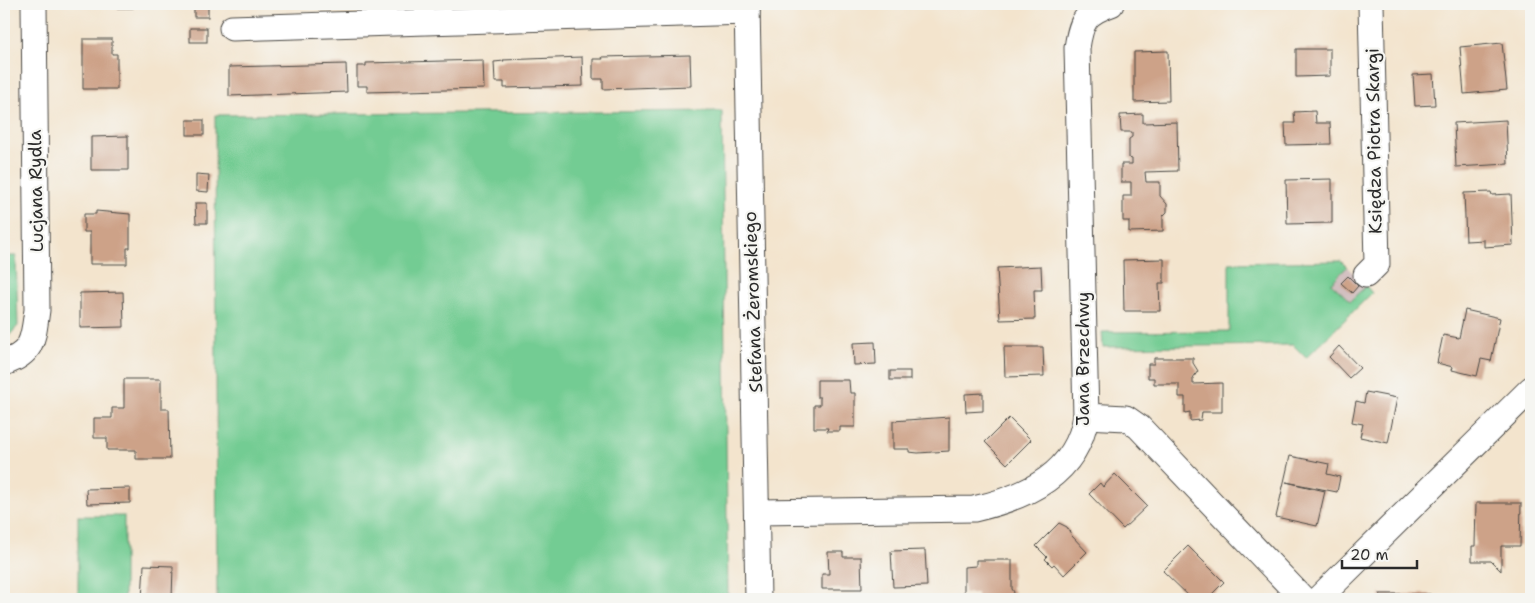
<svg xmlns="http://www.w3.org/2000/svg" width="1535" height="603" font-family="'Shantell Sans',sans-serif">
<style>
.industrial{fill:#d2bfc0}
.green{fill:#73cc93;stroke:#4f7c5f}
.building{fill:#cda288}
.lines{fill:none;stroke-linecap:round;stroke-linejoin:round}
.street-casing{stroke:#494743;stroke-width:27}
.street{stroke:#fff;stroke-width:25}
.labels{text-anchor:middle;stroke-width:4.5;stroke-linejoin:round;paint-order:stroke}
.street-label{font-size:18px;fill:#2b2b2b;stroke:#f6f6f2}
</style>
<rect width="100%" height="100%" fill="#f6f6f2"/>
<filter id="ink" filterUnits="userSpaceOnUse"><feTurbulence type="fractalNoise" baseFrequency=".02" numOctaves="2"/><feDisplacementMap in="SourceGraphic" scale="10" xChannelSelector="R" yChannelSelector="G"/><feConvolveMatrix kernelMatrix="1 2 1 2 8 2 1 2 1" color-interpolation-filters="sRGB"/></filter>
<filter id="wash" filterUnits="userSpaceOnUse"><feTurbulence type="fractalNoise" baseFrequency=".0096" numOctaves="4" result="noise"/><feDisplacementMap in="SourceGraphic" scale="20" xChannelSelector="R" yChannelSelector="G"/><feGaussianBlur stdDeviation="1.12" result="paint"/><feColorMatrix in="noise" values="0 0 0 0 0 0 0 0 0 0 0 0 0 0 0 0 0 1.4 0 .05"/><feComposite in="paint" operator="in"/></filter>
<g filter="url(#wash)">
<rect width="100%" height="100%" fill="#f3e4cd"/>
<path class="industrial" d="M1347,267L1366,286L1350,302L1331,282Z"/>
<g class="green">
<path d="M722,111L728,599H217L215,115Z"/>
<path d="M4,256H16L18,326L4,341Z"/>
<path d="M1341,261L1347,267L1331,283L1350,301L1366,286L1372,293L1306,358L1293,345L1103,347L1102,332L1229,331V263Z"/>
<rect x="78" y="516" width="46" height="83"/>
</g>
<g id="blocks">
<g class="building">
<rect x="117" y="4" width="16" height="4"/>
<rect x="194" y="6" width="14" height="11"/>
<rect x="190" y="28" width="17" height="14"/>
<path d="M83,39H112V54H117V89H83Z"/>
<path d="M1502,43L1507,90L1464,94L1460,47Z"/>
<path d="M1296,49H1330V76L1296,77Z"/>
<path d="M1168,51L1169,101L1134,102V52Z"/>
<path d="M690,55L691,86L603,89V79H593V59H603L602,57Z"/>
<path d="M582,57L583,86L504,88V82H495L494,62L504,61L503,60Z"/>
<path d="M483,60L484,89L367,92V86H357V66H366V63Z"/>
<path d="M346,64L347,92L229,96V67Z"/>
<path d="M1433,74L1435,105L1415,106L1413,75Z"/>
<path d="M1315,111L1316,123H1330L1331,144L1286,145L1285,123H1295L1294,112Z"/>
<path d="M1143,114V123L1177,122L1178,171L1145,172L1146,182H1160V196L1167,204V212L1163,216V231L1129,232V221H1123V196H1131V182H1121V164H1132V159L1129,158V139L1132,137V132H1121L1120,115Z"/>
<rect x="187" y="120" width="17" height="15"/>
<path d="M1506,120L1508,164L1456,167L1454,123Z"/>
<path d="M128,136V170H91V137Z"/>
<path d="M196,174L209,175L208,192L196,191Z"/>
<path d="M1332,179V223L1287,224L1286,180Z"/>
<path d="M1491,192L1492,195L1511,194L1513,245L1484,247V240L1466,241L1464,193Z"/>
<path d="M195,203H207V223H196Z"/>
<path d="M96,211L130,214V248H127V264H90V232H84V214H96Z"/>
<path d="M1164,259V283H1159L1160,311H1124L1123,260Z"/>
<path d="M1041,266L1042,290H1034L1035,319L1000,320L997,268Z"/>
<path d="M1348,276L1358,286L1352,293L1341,283Z"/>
<path d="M123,292L124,327L80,328V293Z"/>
<path d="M1465,310L1500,318L1491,361L1481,359L1477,376L1452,370L1453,367L1437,363L1443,335L1459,338Z"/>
<path d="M875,342L876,364L854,365L853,343Z"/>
<path d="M1339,346L1360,368L1349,378L1329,357Z"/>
<path d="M1004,347H1043L1044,376L1005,377Z"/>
<path d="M1154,358H1193V363L1198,371L1193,378V384L1222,383V412H1202L1201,420L1190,421V412L1185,413V397H1179V384H1154V378H1148V364H1154Z"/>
<rect x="890" y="371" width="20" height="9"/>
<path d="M124,379H161V409H169L170,459H136V450H107V438H94V418H112V408H124Z"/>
<path d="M817,380H849L850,393H855V427H840V431H827L828,428H814V405H820V397H817Z"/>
<path d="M1366,392L1397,398L1388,443L1360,437L1363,424L1352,422L1356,401L1364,403Z"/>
<path d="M983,393V411L966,412L965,394Z"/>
<path d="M949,417V451L918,453L909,452V449H893V421Z"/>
<path d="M1009,418L1031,440L1007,464L985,442Z"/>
<path d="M1290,456L1329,464L1327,474L1340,477L1337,492L1286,482L1325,491L1317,526L1276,517Z"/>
<path d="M1115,474L1147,506L1123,529L1089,494L1100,483L1103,487Z"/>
<path d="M130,488V503L87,504L86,489Z"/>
<path d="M1476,503H1521L1520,546H1501V571L1491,561H1472V546H1475Z"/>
<path d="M1059,523L1067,527L1072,536L1087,552L1064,575L1054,564L1052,566L1045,559L1047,557L1036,546Z"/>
<path d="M1188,546L1224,582L1207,599H1192L1163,571Z"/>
<path d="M925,550L927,586L893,587L891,551Z"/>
<path d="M828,552H843V557H861L862,589H822V574H829Z"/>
<path d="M976,560H1012V589L1014,592L1012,599H977V593H964V567L976,566Z"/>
<path d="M144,565L173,566L172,599H142Z"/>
<rect x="1380" y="594" width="50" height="5"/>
</g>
</g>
</g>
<g filter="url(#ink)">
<use href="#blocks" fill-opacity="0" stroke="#494743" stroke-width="1"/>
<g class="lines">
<g class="street-casing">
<g id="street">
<path d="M747,4L758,599"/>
<path d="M232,28L747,12"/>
<path d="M1366,275L1377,264L1371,4"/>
<path d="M4,363C34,353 33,338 37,310L34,4"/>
<path d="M1086,416L1126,418L1139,427L1303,599"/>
<path d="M758,512L974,509C1027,497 1077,474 1086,416L1077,48C1081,21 1085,13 1111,4"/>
<path d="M1318,599L1531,389"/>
</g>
</g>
<use href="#street" class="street"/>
</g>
</g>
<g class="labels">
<g class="street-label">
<text transform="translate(1374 141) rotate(-91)" y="6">Księdza Piotra Skargi</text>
<text transform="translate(36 191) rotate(-91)" y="6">Lucjana Rydla</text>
<text transform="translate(753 302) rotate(-92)" y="6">Stefana Żeromskiego</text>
<text transform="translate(1083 359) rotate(-90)" y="6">Jana Brzechwy</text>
</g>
</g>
<rect width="1535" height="603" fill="none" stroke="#f6f6f2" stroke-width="20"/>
<path d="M1342 560v8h75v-8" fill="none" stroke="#2b2b2b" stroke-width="2.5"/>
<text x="1350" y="560" font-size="15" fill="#2b2b2b" stroke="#f6f6f2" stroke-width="4" paint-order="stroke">20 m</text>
</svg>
